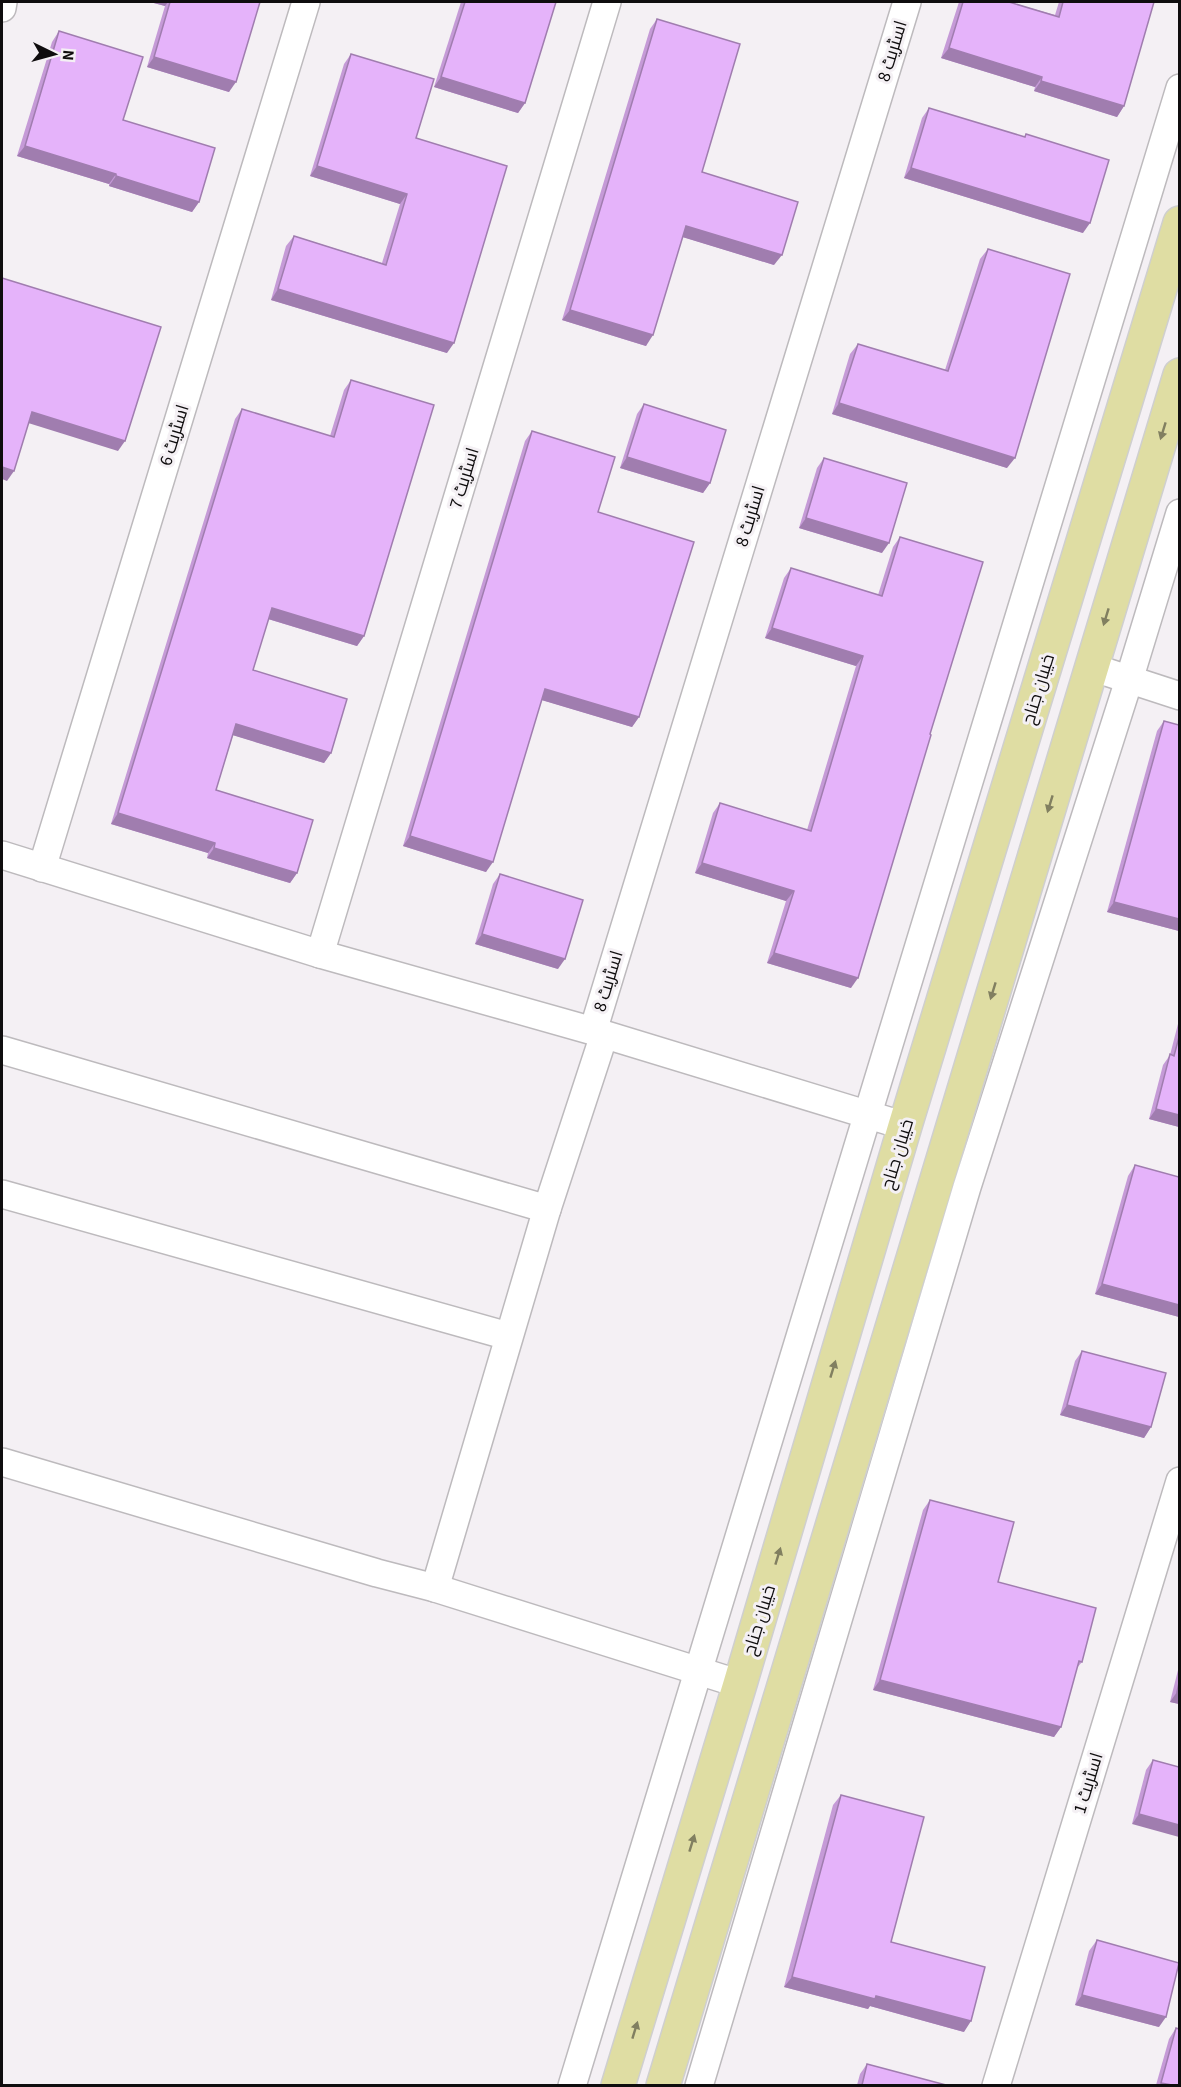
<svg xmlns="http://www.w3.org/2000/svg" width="1181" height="2087" font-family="'Source Sans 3',Cairo,sans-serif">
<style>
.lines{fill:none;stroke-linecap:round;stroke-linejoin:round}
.minor-casing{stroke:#bdbabd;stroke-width:30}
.major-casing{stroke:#cfcfcf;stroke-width:36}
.minor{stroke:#fff;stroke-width:27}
.major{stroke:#dfdda3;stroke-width:33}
.wall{fill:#c59ad7}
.shaded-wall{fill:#a07daf}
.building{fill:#e5b3fa;stroke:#a07daf;stroke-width:1.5}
.oneway{fill:#817f60}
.labels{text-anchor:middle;stroke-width:6;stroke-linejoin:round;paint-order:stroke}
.street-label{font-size:18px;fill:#0f0d0e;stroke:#f4f0f4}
</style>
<rect width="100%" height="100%" fill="#f4f0f4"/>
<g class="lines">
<g class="minor-casing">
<g id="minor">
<path d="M2,8L3,2"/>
<path d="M1091,667L1180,696"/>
<path d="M2,855L320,954L593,1031L905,1126"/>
<path d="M42,868L306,2"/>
<path d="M320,954L607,2"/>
<path d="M593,1031L907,2"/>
<path d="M2,1050L547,1209"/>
<path d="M2,1194L508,1336"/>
<path d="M2,1462L377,1573L435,1588L740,1684"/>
<path d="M435,1588L547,1209L604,1035"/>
<path d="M572,2086L1180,88"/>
<path d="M699,2086L967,1187L1129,680L1180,513"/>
<path d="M996,2086L1180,1481"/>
</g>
</g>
<g class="major-casing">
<g id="major">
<path d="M618,2086L740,1684L905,1126L1180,223"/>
<path d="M663,2086L1180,375"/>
</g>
</g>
<use href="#minor" class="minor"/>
<use href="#major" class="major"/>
</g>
<g class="wall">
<path d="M150,2H260L229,92L147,67L165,6Z"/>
<path d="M461,2H556L525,103L518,113L434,87Z"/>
<path d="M959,2H1009L1055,15L1059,2H1154L1124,106L1117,117L1034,91L1035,87L941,58Z"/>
<path d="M657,19L702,172L774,265L683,237L646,346L562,320L650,29Z"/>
<path d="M59,31L123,120L199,202L192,212L109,186V184L17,156L52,42Z"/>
<path d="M351,54L416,138L447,353L271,300L286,246L294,236L382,263L400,204L310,176L344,64Z"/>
<path d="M929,108L1024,137L1026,134L1083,233L904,178L922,118Z"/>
<path d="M988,249L1007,468L832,414L850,354L858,344L945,370L980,259Z"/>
<path d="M351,380L364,636L357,646L268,619L253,670L331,753L324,763L233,735L216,790L297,873L290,883L207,858L208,853L111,824L235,419L242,409L330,436L344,390Z"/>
<path d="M644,404L710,483L703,493L620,468L637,414Z"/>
<path d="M532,431L598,512L639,717L632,727L542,700L486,872L403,846L525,441Z"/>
<path d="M824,458L882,553L799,528L817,468Z"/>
<path d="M900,537L851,988L767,963L786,901L695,873L713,813L720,803L807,830L856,666L765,638L784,578L791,568L878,595L893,547Z"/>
<path d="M1164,721L1179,931L1107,912L1157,731Z"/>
<path d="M500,874L558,969L475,944L493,884Z"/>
<path d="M1179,1020V1127L1149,1119L1163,1065L1170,1055Z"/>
<path d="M1135,1165L1179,1317L1095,1294L1128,1176Z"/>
<path d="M1082,1351L1151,1427L1144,1438L1060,1415L1075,1361Z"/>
<path d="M930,1500L998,1582L1082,1662L1076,1669L1061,1727L1054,1737L873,1690L923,1510Z"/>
<path d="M1179,1666V1704L1170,1702Z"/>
<path d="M1153,1760L1179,1767L1132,1824L1146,1770Z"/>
<path d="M841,1795L891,1942L964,2032L870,2006L868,2009L784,1987L833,1805Z"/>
<path d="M1097,1940L1159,2027L1075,2005L1089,1951Z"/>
<path d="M1176,2028L1179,2085H1156L1169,2039Z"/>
<path d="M867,2064L946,2085H857L860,2074Z"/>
</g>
<g class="shaded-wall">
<path d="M150,2H168L165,6Z"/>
<path d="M949,48L1042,77L1035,87L941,58Z"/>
<path d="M154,57L236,82L229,92L147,67Z"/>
<path d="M441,77L525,103L518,113L434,87Z"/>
<path d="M1041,81L1124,106L1117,117L1034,91Z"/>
<path d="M25,146L116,174L109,184L17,156Z"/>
<path d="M317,166L407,194L400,204L310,176Z"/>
<path d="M911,168L1090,223L1083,233L904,178Z"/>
<path d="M116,176L199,202L192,212L109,186Z"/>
<path d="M686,226L782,255L774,265L679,236Z"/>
<path d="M278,289L454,343L447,353L271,300Z"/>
<path d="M570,310L653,335L646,346L562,320Z"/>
<path d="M839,403L1015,458L1007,468L832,414Z"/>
<path d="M32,412L125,441L118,451L25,422Z"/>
<path d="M627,457L710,483L703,493L620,468Z"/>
<path d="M2,467L14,471L7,481L2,479Z"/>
<path d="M806,518L889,543L882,553L799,528Z"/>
<path d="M272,608L364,636L357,646L265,618Z"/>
<path d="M772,628L863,656L856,666L765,638Z"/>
<path d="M545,689L639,717L632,727L538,699Z"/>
<path d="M236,724L331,753L324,763L229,734Z"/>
<path d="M118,813L215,843L208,853L111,824Z"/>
<path d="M410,836L493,862L486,872L403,846Z"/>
<path d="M214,848L297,873L290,883L207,858Z"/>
<path d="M702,863L794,891L786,901L695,873Z"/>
<path d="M1114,902L1179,919V931L1107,912Z"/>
<path d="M482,934L565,959L558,969L475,944Z"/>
<path d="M774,953L858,978L851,988L767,963Z"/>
<path d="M1156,1109L1179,1115V1127L1149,1119Z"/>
<path d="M1102,1284L1179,1305V1317L1095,1294Z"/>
<path d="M1067,1405L1151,1427L1144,1438L1060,1415Z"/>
<path d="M880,1680L1061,1727L1054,1737L873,1690Z"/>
<path d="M1177,1692H1179V1704L1170,1702Z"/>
<path d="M1139,1814L1179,1825V1837L1132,1824Z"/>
<path d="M792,1977L876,1996L971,2021L964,2032L870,2006L868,2009L784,1987Z"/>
<path d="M1082,1995L1166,2017L1159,2027L1075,2005Z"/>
<path d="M1161,2083L1172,2085H1160Z"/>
</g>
<g class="building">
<path d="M170,2H260L236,82L154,57Z"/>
<path d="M465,2H556L525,103L441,77Z"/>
<path d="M963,2H1009L1059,17L1063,2H1154L1124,106L1041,81L1042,77L949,48Z"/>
<path d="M657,19L740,44L702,172L798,202L782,255L686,226L653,335L570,310Z"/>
<path d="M59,31L143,57L123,120L215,148L199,202L116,176V174L25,146Z"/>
<path d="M351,54L434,79L416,138L507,166L454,343L278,289L294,236L386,265L407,194L317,166Z"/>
<path d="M929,108L1025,137L1026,134L1109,160L1090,223L911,168Z"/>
<path d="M988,249L1070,274L1015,458L839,403L858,344L948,371Z"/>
<path d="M2,278L161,327L125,441L32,412L14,471L2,467Z"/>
<path d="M351,380L434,405L364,636L272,608L253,670L347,699L331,753L236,724L216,790L313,820L297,873L214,848L215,843L118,813L242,409L334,437Z"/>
<path d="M644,404L726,430L710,483L627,457Z"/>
<path d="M532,431L615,457L598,512L694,542L639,717L545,689L493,862L410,836Z"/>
<path d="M824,458L907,483L889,543L806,518Z"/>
<path d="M900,537L983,562L930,734L931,735L858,978L774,953L794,891L702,863L720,803L811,831L863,656L772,628L791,568L882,596Z"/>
<path d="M1164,721L1179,725V919L1114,902Z"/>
<path d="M500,874L583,900L565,959L482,934Z"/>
<path d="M1179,1037V1115L1156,1109L1170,1054L1174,1056Z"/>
<path d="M1135,1165L1179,1177V1305L1102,1284Z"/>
<path d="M1082,1351L1166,1373L1151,1427L1067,1405Z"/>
<path d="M930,1500L1014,1522L998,1582L1096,1608L1082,1662L1079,1661L1061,1727L880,1680Z"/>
<path d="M1179,1683V1692H1177Z"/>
<path d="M1153,1760L1179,1767V1825L1139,1814Z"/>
<path d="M841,1795L924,1817L891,1942L985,1967L971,2021L876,1996L875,1999L792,1977Z"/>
<path d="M1097,1940L1179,1963L1166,2017L1082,1995Z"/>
<path d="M1176,2028L1179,2029V2085H1172L1161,2083Z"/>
<path d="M867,2064L946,2085H862Z"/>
</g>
<defs><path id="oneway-solid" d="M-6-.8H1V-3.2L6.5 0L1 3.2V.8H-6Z" transform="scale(1.5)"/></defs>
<g class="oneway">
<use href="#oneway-solid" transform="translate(1163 431) rotate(107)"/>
<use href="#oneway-solid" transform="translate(1106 617) rotate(107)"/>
<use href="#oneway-solid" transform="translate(1050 804) rotate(107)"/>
<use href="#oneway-solid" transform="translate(993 991) rotate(107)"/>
<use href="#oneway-solid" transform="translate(833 1369) rotate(-73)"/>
<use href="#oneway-solid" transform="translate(778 1556) rotate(-73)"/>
<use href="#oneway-solid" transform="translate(692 1843) rotate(-73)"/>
<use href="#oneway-solid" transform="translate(635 2030) rotate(-73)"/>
</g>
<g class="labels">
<g class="street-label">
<text transform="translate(892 51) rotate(-73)" y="6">اسٹریٹ 8</text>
<text transform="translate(174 435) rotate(-73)" y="6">اسٹریٹ 6</text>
<text transform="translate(464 478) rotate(-73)" y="6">اسٹریٹ 7</text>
<text transform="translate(750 516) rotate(-73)" y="6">اسٹریٹ 8</text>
<text transform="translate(1038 689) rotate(-73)" y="6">خیبان جناح</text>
<text transform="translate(608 981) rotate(-73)" y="6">اسٹریٹ 8</text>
<text transform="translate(897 1154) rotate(-73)" y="6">خیبان جناح</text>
<text transform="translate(759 1620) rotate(-73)" y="6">خیبان جناح</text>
<text transform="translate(1088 1783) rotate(-73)" y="6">اسٹریٹ 1</text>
</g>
</g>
<rect width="1181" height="2087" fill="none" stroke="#0f0d0e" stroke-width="6"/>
<g transform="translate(54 54) rotate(95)" stroke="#f4f0f4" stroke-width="4.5" paint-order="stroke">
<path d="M0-4.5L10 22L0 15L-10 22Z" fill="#0f0d0e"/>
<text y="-9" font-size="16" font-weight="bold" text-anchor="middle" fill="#0f0d0e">N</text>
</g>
</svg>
